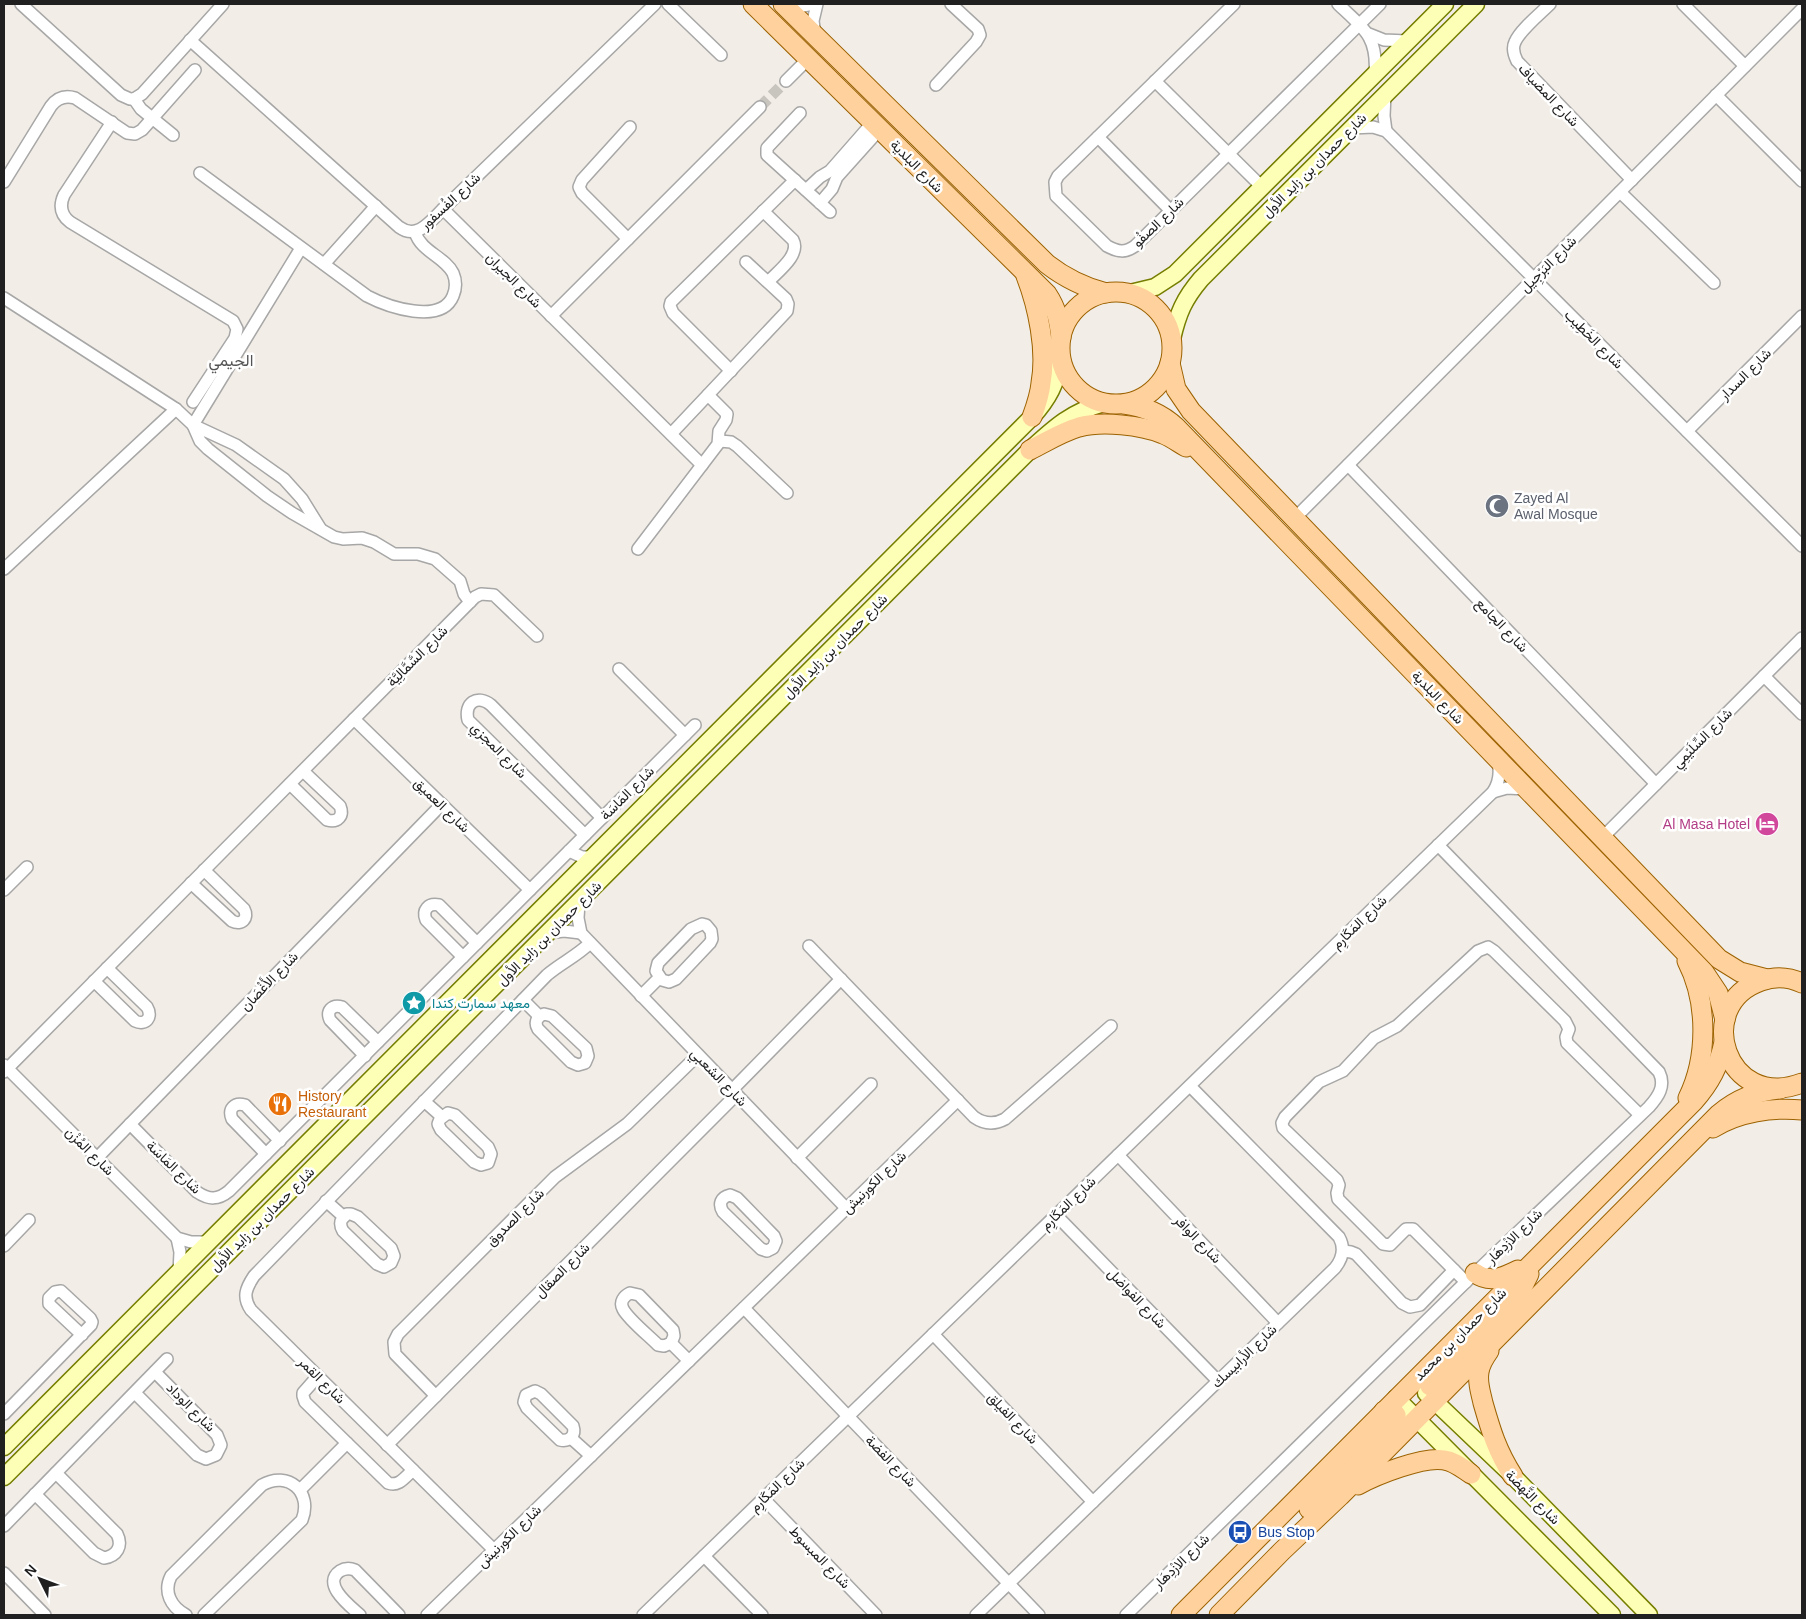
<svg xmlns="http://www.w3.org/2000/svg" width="1806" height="1619" font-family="Arial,Vazirmatn,sans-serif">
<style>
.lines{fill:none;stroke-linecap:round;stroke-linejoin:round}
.street-tunnel{stroke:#c8c4be;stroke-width:11;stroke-dasharray:11 5.5;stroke-linecap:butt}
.street-casing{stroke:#a7a7a7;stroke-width:14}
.secondary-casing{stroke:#767e00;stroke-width:19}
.primary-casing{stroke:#9c6200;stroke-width:21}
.street{stroke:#fff;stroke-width:11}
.secondary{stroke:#feffb6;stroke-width:16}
.primary{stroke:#ffd19d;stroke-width:19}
.labels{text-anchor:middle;stroke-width:5;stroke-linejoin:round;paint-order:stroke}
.street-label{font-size:14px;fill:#202020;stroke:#fff}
.worship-label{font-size:14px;fill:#5b616d;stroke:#fff;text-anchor:start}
.hotel-label{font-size:14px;fill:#b23c85;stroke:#fff;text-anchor:end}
.culture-label{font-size:14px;fill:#0d838f;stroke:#fff;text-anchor:start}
.food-label{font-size:14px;fill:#c56008;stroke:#fff;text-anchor:start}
.transit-label{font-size:14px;fill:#164399;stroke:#fff;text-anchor:start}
.quarter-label{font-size:16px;fill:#535353;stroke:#fff}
</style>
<rect width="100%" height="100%" fill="#f2ede6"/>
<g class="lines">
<path class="street-tunnel" d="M760,107L786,81"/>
<g class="street-casing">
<g id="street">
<path d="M21,4L121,95L130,99H134"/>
<path d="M668,4L721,55"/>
<path d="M1234,4L1058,176L1055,182L1056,196L1107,246C1118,252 1125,253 1135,246L1380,4"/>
<path d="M1338,4C1363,28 1378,36 1375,74"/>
<path d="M1550,4C1541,13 1520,30 1515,42C1512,48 1514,55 1517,61L1632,180"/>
<path d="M1683,4L1745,66"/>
<path d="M785,5L798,7L813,4"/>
<path d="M815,34L813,21L817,4"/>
<path d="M1369,34L1384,40L1407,41"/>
<path d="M190,40L399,227C417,240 430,222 443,209L655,4"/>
<path d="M786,81L808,59"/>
<path d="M1155,81L1262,187"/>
<path d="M936,85L976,42L980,35L978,29L951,4"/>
<path d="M1385,94L1384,116L1386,131"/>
<path d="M1716,95L1802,181"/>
<path d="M134,99L142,94L223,4"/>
<path d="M134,99L141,109L173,135"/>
<path d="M800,113L767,148V155L830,212"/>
<path d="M112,122L64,195C59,206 61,215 70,222L233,321L237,329L235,338L193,402"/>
<path d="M1352,128L1373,127L1386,131L1802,546"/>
<path d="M1098,137L1171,211"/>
<path d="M200,173L367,296C388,307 441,325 453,296C456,289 456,280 453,273C444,256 421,252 415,232"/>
<path d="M4,182L51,106C57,98 65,95 75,98L127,133L135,134L142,130L195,70"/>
<path d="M806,190L820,177L830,171L873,122"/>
<path d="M1620,192L1714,283"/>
<path d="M820,203L832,189L837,177L880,129"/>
<path d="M443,209L702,465"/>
<path d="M763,211L793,240C801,255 777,272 768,282"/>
<path d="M628,239L582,193L579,187L582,180L630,127"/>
<path d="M301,248L193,425L200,441L208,449L267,496L292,513L334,537L343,539L362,538L374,542L394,554H418L435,559L460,581L464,594L470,602"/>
<path d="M324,264L376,206"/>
<path d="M4,298L176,409L193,425L236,445L284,479L302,499L320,528"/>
<path d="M551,316L760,107"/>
<path d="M731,371L673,313L670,306L671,302L795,180"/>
<path d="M1687,431L1802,316"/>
<path d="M671,434L787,311L788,304L786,299L746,262"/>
<path d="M720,441L731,442L737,446L787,493"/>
<path d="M1348,465L1656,784"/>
<path d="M1295,518L1802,9"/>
<path d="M638,549L718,444L719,431L726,420L727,414L708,395"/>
<path d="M4,569L176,409"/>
<path d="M619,669L685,735"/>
<path d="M1764,676L1802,714"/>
<path d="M354,719L530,890"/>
<path d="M290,784L327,820C338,823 344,816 340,806L303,771"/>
<path d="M1493,792L1507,788L1526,789"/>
<path d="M585,835L468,720C464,703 477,694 491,705L602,818"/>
<path d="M1602,838L1802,638"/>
<path d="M569,851L582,857H594"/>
<path d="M191,883L232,921C242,926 249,918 244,909L204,870"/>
<path d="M4,890L27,867"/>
<path d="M579,903L578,918L581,933L846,1208"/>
<path d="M702,924L706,925L711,931L712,939L710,943L676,979L669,982L662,980L656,971L658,963L691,929Z"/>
<path d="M548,933L564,931L581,933"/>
<path d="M809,946L974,1117C984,1124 994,1125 1005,1119L1111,1026"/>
<path d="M463,957L426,920C422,910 428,903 439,905L477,943"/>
<path d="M94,981L135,1021C146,1026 153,1017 147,1007L107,968"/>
<path d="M641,996L659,978"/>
<path d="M523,1000L539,1016"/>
<path d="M544,1014L552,1016L586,1048L588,1056L585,1063L578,1065L571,1062L538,1029C534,1022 537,1017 544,1014Z"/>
<path d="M365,1056L330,1020C326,1011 332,1004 342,1007L378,1042"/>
<path d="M4,1065L177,1238L191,1242H209"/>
<path d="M4,1072L475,597L481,594L494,595L537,636"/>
<path d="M732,1090L841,979"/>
<path d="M424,1101L441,1116"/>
<path d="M448,1113L455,1115L488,1147L491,1154L488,1163L481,1165L474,1162L441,1130L438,1124L440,1119Z"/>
<path d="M130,1124L197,1192C209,1200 218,1200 229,1191L695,725"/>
<path d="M266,1154L232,1119C228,1109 234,1102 245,1105L280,1141"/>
<path d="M1118,1155L1278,1323"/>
<path d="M97,1158L442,804"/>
<path d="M797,1158L871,1084"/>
<path d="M730,1195L737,1198L774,1236L776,1241L773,1248L767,1251L761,1249L723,1212C718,1204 721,1197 730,1195Z"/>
<path d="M326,1201L344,1217"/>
<path d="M347,1214H351L358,1217L391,1248L394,1256L391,1263L384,1267L377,1264L343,1231C339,1224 340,1219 347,1214Z"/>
<path d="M1056,1215L1218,1381"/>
<path d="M177,1238L180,1252L179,1272"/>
<path d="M4,1246L29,1220"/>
<path d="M1343,1251L1351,1252L1356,1254L1402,1303L1410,1307L1420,1305L1454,1270"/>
<path d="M1466,1282L1413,1229H1406L1390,1245L1383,1244L1338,1199L1337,1193L1339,1185L1337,1180L1283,1128L1282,1123L1285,1117L1319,1082L1343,1071L1374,1038L1397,1026L1478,951L1488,947L1494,951L1565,1021L1569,1029L1566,1037L1567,1043L1640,1115"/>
<path d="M630,1293L639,1295L673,1330L674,1336L671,1343L664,1346L658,1345C649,1336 628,1319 623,1309C619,1302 624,1296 630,1293Z"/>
<path d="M744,1308L1039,1615"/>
<path d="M933,1334L1093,1502"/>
<path d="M671,1343L689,1361"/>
<path d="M318,1376L303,1393V1396L305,1402L388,1483C399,1487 405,1477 413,1470"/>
<path d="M535,1391L541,1394L573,1426C576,1435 570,1442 560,1440L527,1408L524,1402L526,1395Z"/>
<path d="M135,1393L197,1455L206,1459L216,1455L221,1445L217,1435L155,1372"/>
<path d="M436,1396L395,1354L394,1342L398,1334L555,1177L627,1124L698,1055"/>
<path d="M4,1414L91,1325L92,1322L90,1318L61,1291L55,1292L49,1298V1304L82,1335"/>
<path d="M571,1438L591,1456"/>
<path d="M387,1445L736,1095"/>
<path d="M300,1490L347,1443"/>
<path d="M35,1494L94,1553L104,1558C117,1556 123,1546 117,1534L56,1473"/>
<path d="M763,1498L876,1615"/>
<path d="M4,1526L167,1359"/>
<path d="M494,1550L251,1310C242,1297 246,1288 254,1276L547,975C561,963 577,956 590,943"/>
<path d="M704,1556L762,1615"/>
<path d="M4,1573L45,1615"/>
<path d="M186,1615C171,1607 163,1592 171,1576L262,1485C288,1470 313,1492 302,1520L204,1615"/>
<path d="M360,1615C350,1606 321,1584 340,1571C345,1568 350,1568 355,1570L399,1615"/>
<path d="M427,1615L958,1100"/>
<path d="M643,1615L1493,792C1500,781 1501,771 1497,759"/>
<path d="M976,1615L1335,1268C1343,1258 1345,1248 1339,1237L1190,1086"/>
<path d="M1126,1615L1475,1273L1649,1107C1658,1097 1666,1086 1659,1072L1438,845"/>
</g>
</g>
<g class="secondary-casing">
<g id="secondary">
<path d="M1130,293L1155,287L1175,274L1445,4"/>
<path d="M1172,339C1178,313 1184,299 1201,279L1476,4"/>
<path d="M1426,1393L1513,1476L1649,1615"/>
<path d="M1396,1398L1612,1615"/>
<path d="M4,1447L1032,417C1049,398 1056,384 1061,359"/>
<path d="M4,1477L1030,450C1054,428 1071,412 1104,403"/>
</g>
</g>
<g class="primary-casing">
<g id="primary">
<path d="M753,4L1047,294C1057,309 1059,321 1061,338"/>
<path d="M783,4L1047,264C1065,278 1083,287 1106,293"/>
<path d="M1026,276C1038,307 1047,350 1041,383C1040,395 1036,406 1032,417"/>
<circle cx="1116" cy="348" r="56"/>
<path d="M1170,363L1176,389L1191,411L1719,959L1740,972L1767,979"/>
<path d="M1124,404C1145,407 1161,413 1177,428L1704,972L1718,993L1725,1020"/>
<path d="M1030,450C1046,442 1062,432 1079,427C1102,421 1141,425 1163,434C1171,437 1179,443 1186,447"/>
<path d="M1687,961C1708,1002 1708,1057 1688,1098"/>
<path d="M1802,983C1789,977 1775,976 1761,981C1692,1005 1726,1112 1802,1083"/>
<path d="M1713,1128C1738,1112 1773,1107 1802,1110"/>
<path d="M1475,1273C1490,1284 1504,1277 1518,1270"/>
<path d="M1489,1351C1484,1358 1480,1365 1479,1372C1477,1383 1481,1393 1483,1403C1491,1431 1497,1451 1513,1476"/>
<path d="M1430,1386L1514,1299L1522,1288L1529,1274"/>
<path d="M1358,1485C1376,1475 1424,1456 1444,1460C1454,1461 1463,1469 1471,1474"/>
<path d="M1309,1509L1393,1423L1396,1415L1393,1412L1384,1411"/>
<path d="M1181,1615L1694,1101C1710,1083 1719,1066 1724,1042"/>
<path d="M1219,1615L1282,1551L1340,1496L1719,1114C1737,1099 1756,1091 1780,1089"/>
</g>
</g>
<use href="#street" class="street"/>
<use href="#secondary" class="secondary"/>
<use href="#primary" class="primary"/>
</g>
<defs>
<g id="mosque-disc" transform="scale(1.25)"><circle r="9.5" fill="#6b7280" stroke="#fff"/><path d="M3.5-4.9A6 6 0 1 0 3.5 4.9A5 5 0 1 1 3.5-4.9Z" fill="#fff"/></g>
<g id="hotel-disc" transform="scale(1.25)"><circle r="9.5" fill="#d1479c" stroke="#fff"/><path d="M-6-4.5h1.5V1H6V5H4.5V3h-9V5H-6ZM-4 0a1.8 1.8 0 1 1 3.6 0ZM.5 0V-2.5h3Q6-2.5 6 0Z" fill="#fff"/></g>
<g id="sight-disc" transform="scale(1.25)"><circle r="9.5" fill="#0f9aa8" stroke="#fff"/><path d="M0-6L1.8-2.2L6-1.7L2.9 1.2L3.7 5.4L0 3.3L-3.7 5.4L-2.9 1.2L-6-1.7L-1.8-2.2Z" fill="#fff"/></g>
<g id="restaurant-disc" transform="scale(1.25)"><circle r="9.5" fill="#e8710a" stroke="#fff"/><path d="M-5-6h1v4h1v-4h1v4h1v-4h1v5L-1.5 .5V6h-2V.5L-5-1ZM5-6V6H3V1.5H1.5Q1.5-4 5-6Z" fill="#fff"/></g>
<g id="bus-disc" transform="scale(1.25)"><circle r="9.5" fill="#1a4fb4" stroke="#fff"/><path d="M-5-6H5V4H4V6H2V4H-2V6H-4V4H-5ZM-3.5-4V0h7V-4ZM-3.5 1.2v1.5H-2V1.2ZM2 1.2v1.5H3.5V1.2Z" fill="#fff"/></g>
</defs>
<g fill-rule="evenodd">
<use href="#mosque-disc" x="1497" y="506"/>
<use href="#hotel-disc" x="1767" y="824"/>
<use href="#sight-disc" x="414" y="1003"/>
<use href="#restaurant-disc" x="280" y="1104"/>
<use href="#bus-disc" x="1240" y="1532"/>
</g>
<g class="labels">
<g class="street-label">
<text transform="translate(1549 95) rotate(46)" y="5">شارع المضياف</text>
<text transform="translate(1314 165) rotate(-45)" y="5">شارع حمدان بن زايد الأول</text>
<text transform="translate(917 166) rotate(45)" y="5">شارع البلدية</text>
<text transform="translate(450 201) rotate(-43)" y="5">شارع الفُسفور</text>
<text transform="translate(1158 222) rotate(-44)" y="5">شارع الصفُو</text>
<text transform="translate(1548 264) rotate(-45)" y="5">شارع البَرْجِيل</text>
<text transform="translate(514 280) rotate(45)" y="5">شارع الجيران</text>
<text transform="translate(1594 339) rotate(45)" y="5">شارع الخَطِيب</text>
<text transform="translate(1745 374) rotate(-45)" y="5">شارع السدار</text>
<text transform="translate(1502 625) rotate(46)" y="5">شارع الجامع</text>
<text transform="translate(835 646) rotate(-45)" y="5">شارع حمدان بن زايد الأول</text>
<text transform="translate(417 656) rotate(-45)" y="5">شارع السَّمَّالِيَّة</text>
<text transform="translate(1438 697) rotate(46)" y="5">شارع البلدية</text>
<text transform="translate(1702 738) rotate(-45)" y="5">شارع السِّلَيْمِي</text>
<text transform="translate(499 750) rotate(45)" y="5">شارع المجزي</text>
<text transform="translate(627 793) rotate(-45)" y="5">شارع المَاسَة</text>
<text transform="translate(442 805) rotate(44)" y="5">شارع العميق</text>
<text transform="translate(1359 922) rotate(-44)" y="5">شارع المَكَارِم</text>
<text transform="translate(549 933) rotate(-45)" y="5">شارع حمدان بن زايد الأول</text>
<text transform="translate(269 981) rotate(-46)" y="5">شارع الأَغْصَان</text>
<text transform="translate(719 1077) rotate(46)" y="5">شارع الشعبي</text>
<text transform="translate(90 1151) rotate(45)" y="5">شارع المُزْن</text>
<text transform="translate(174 1167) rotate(44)" y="5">شارع المَاسَة</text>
<text transform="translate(874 1182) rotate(-44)" y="5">شارع الكورنيش</text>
<text transform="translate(1068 1203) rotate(-44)" y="5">شارع المَكَارِم</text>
<text transform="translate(515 1217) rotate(-45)" y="5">شارع الصدوق</text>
<text transform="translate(262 1219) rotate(-45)" y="5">شارع حمدان بن زايد الأول</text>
<text transform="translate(1514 1236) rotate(-44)" y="5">شارع الازْدِهَار</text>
<text transform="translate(1198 1239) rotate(46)" y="5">شارع الوافر</text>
<text transform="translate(562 1270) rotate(-45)" y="5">شارع الصقال</text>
<text transform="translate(1137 1298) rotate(46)" y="5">شارع الفواضل</text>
<text transform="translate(1460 1334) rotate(-45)" y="5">شارع حمدان بن محمد</text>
<text transform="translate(1244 1356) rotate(-44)" y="5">شارع الأرابيسك</text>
<text transform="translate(322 1380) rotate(45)" y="5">شارع القمر</text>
<text transform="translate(191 1407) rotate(45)" y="5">شارع الوداد</text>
<text transform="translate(1013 1418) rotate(46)" y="5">شارع الفيلق</text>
<text transform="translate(891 1461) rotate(46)" y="5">شارع الفضة</text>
<text transform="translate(777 1485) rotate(-44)" y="5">شارع المَكَارِم</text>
<text transform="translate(1533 1497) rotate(45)" y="5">شارع النَّهضة</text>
<text transform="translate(509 1536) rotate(-44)" y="5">شارع الكورنيش</text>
<text transform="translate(820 1557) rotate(46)" y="5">شارع المبسوط</text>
<text transform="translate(1181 1561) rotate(-44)" y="5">شارع الازْدِهَار</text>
</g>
<g class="worship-label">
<text x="1514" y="503">Zayed Al<tspan x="1514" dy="16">Awal Mosque</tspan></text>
</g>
<g class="hotel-label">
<text x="1750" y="829">Al Masa Hotel</text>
</g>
<g class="culture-label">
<text x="432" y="1008">معهد سمارت كندا</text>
</g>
<g class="food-label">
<text x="298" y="1101">History<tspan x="298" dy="16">Restaurant</tspan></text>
</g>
<g class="transit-label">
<text x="1258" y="1537">Bus Stop</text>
</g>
<g class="quarter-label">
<text x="231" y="366">الجيمي</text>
</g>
</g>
<rect width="1806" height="1619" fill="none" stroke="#202020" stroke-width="10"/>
<g transform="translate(40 1579) rotate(312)" stroke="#ffffff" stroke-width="4" paint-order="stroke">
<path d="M0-4L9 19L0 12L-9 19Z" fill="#202020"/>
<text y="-8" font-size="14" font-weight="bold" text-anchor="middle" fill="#202020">N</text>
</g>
</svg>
